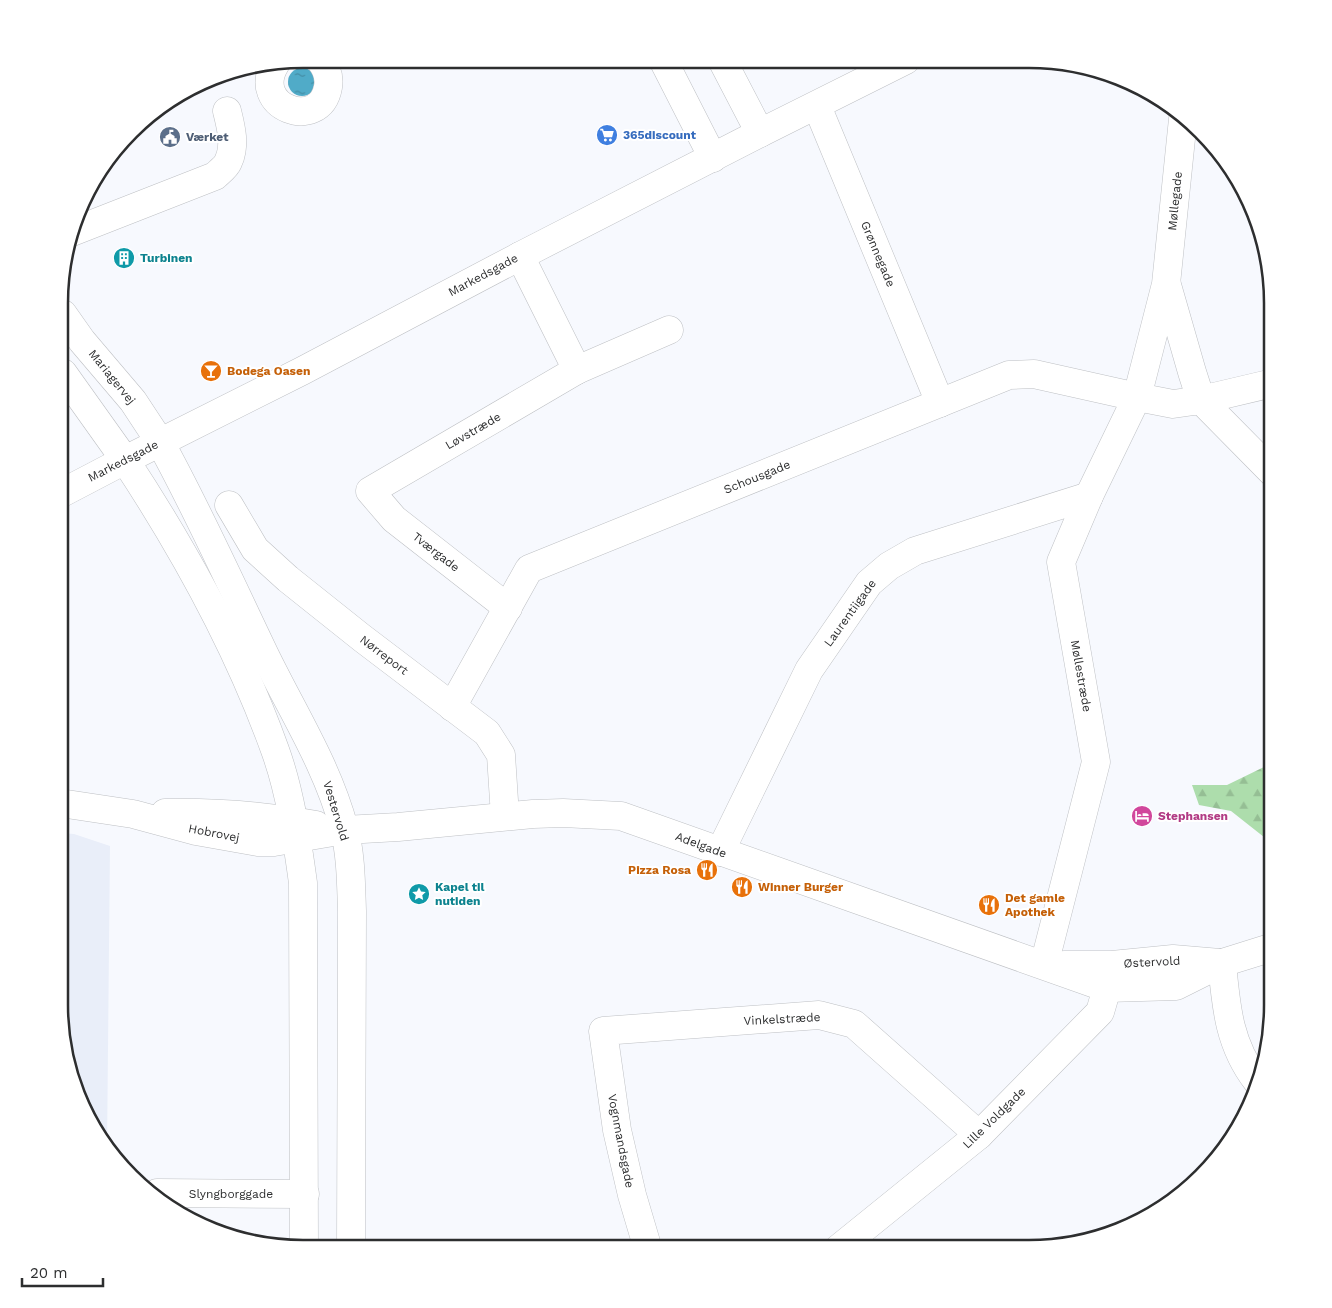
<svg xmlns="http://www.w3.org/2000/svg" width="1332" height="1308" font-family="'Work Sans',sans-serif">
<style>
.built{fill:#e9eef9}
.forest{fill:url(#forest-firs)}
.water{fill:url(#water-ripples)}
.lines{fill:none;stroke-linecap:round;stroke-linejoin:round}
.minor-casing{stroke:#bec0c4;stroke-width:29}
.major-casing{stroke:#bec0c4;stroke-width:29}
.minor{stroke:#fff;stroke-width:28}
.major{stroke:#fff;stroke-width:28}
.labels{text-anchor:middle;stroke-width:4;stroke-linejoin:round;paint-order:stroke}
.shop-label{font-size:12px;font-weight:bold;fill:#366cbe;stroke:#fff;text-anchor:start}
.service-label{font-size:12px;font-weight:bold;fill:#4e5e75;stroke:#fff;text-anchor:start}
.street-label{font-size:12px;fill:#2d2e2f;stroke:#fff}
.culture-label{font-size:12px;font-weight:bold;fill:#0d838f;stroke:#fff;text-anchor:start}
.food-label{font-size:12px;font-weight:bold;fill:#c56008;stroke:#fff;text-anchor:start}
.hotel-label{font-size:12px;font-weight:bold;fill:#b23c85;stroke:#fff;text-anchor:start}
.rim{fill:none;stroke:#2d2e2f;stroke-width:2.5}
</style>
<defs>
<pattern id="forest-firs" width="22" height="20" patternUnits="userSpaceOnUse" patternTransform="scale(1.25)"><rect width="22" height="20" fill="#adddac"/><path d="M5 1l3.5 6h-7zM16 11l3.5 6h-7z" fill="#95be94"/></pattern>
<pattern id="water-ripples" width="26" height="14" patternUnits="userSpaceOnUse" patternTransform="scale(1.25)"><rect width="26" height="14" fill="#50abc8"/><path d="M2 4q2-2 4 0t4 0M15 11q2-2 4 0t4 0" fill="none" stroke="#438ca3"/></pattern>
</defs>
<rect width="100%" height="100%" fill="#f7f9fe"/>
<path class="built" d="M60,833L74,834L110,846L107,1150L72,1084L59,1022Z"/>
<path class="forest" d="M1273,756V838L1269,841L1231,811L1199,805L1192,785H1227L1264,767Z"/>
<circle class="water" cx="302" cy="82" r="14"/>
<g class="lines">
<g class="minor-casing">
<g id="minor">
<path d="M663,60L713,158"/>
<path d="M722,60L760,133"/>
<path d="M276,63C248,107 320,133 328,87C330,76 326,67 319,59"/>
<path d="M817,106L940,403"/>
<path d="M72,232L215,176C219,172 226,167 228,162C236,146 231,127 227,111"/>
<path d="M520,256L577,370"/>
<path d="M1167,285L1192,372L1201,400L1273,383"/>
<path d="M63,314L82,341L133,401L160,442"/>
<path d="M62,493L125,460L63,373"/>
<path d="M229,505L255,549L288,579L362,638L487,733L501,755L505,816"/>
<path d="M508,608L394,519L370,491L577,370L669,330"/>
<path d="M452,707L529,569L1009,375L1034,374L1137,397L1173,404L1201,400L1273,473"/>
<path d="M60,803L133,814L196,831L258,842H274L345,830L398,827L533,814L563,813L621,816L1107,988L1176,986L1222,963L1273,947"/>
<path d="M165,813C216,812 266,816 316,825"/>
<path d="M720,852L809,670L869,583L889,566L915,551L1089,496"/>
<path d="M1222,963C1226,1007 1229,1045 1257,1081"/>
<path d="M1044,965L1096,762L1061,562L1089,496L1137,397L1166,284L1183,119"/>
<path d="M1064,965H1112L1173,959L1220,963"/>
<path d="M157,1193L305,1194"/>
<path d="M648,1249L632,1195L617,1130L603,1031L819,1015L854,1024L979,1135"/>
<path d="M838,1249L979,1135L1100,1012L1107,988"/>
</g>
</g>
<g class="major-casing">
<g id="major">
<path d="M160,442C197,509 229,580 262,649C290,708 327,764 344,828C351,855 351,883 352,911L351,1249"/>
<path d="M304,1249L303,883C297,839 290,791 275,750C238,647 185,551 125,460L302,371L520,256L760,133L906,60"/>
</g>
</g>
<use href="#minor" class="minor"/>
<use href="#major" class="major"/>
</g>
<defs>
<g id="supermarket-disc" transform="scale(1.125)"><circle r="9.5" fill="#3f7fe0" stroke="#fff"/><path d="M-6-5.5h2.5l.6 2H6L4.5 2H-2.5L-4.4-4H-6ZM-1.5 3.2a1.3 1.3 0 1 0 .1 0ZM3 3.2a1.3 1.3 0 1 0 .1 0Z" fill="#fff"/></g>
<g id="civic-disc" transform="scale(1.125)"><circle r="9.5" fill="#5c6f8a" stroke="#fff"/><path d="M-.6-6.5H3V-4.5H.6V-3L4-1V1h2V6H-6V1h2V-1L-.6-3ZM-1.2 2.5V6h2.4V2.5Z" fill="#fff"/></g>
<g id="building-disc" transform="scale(1.125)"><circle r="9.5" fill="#0f9aa8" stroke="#fff"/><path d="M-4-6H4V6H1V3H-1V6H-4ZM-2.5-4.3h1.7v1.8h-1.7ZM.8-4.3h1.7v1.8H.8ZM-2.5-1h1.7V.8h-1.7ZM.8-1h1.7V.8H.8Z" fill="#fff"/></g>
<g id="bar-disc" transform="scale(1.125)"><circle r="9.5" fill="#e8710a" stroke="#fff"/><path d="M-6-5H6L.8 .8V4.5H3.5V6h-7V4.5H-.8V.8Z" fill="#fff"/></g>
<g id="hotel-disc" transform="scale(1.125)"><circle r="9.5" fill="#d1479c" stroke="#fff"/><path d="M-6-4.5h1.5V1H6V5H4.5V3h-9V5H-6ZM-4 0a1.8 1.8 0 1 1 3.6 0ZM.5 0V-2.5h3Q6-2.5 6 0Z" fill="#fff"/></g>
<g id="restaurant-disc" transform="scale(1.125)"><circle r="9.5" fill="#e8710a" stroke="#fff"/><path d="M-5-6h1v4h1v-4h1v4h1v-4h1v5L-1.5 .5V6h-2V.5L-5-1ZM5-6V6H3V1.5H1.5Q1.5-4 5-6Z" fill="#fff"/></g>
<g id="sight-disc" transform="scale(1.125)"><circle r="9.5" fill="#0f9aa8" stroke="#fff"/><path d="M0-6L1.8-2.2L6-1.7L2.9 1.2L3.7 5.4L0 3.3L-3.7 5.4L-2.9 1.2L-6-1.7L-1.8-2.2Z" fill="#fff"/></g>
</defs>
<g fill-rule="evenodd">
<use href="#supermarket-disc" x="607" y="135"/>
<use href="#civic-disc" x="170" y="137"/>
<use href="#building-disc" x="124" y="258"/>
<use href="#bar-disc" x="211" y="371"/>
<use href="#hotel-disc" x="1142" y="816"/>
<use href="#restaurant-disc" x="707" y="870"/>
<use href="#restaurant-disc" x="742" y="887"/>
<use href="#sight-disc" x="419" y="894"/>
<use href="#restaurant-disc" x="989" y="905"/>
</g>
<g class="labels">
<g class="shop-label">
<text x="623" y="139">365discount</text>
</g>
<g class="service-label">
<text x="186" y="141">Værket</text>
</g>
<g class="street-label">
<text transform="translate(1175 201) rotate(-84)" y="4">Møllegade</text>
<text transform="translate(878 254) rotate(67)" y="4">Grønnegade</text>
<text transform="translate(483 275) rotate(-28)" y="4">Markedsgade</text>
<text transform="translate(112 377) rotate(51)" y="4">Mariagervej</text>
<text transform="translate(473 431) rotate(-30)" y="4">Løvstræde</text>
<text transform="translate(123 461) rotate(-27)" y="4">Markedsgade</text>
<text transform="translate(757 477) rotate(-22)" y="4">Schousgade</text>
<text transform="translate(436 552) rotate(38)" y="4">Tværgade</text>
<text transform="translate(850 613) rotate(-54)" y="4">Laurentiigade</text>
<text transform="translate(384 655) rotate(37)" y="4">Nørreport</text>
<text transform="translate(1081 676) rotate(80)" y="4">Møllestræde</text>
<text transform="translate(336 811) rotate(73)" y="4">Vestervold</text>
<text transform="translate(214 833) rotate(11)" y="4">Hobrovej</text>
<text transform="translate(701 845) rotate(20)" y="4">Adelgade</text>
<text transform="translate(1152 962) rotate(-3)" y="4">Østervold</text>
<text transform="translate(782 1019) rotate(-3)" y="4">Vinkelstræde</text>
<text transform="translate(994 1118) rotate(-44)" y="4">Lille Voldgade</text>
<text transform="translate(621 1141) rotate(79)" y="4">Vognmandsgade</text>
<text x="231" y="1198">Slyngborggade</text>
</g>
<g class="culture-label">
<text x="140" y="262">Turbinen</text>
<text x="435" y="891">Kapel til<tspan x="435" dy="14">nutiden</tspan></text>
</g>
<g class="food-label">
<text x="227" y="375">Bodega Oasen</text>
<text x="691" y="874" text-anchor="end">Pizza Rosa</text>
<text x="758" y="891">Winner Burger</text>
<text x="1005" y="902">Det gamle<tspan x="1005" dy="14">Apothek</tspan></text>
</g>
<g class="hotel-label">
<text x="1158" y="820">Stephansen</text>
</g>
</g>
<path d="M0 0H1332V1308H0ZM303 68H1029A235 235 0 0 1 1264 303V1005A235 235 0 0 1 1029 1240H303A235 235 0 0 1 68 1005V303A235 235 0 0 1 303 68Z" fill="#fff" fill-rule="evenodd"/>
<path class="rim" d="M303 68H1029A235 235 0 0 1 1264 303V1005A235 235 0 0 1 1029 1240H303A235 235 0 0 1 68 1005V303A235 235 0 0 1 303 68Z"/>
<path d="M22 1278v8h81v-8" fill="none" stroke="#2d2e2f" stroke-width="2.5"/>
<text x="30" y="1278" font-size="15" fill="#2d2e2f" stroke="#ffffff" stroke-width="4" paint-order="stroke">20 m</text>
</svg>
